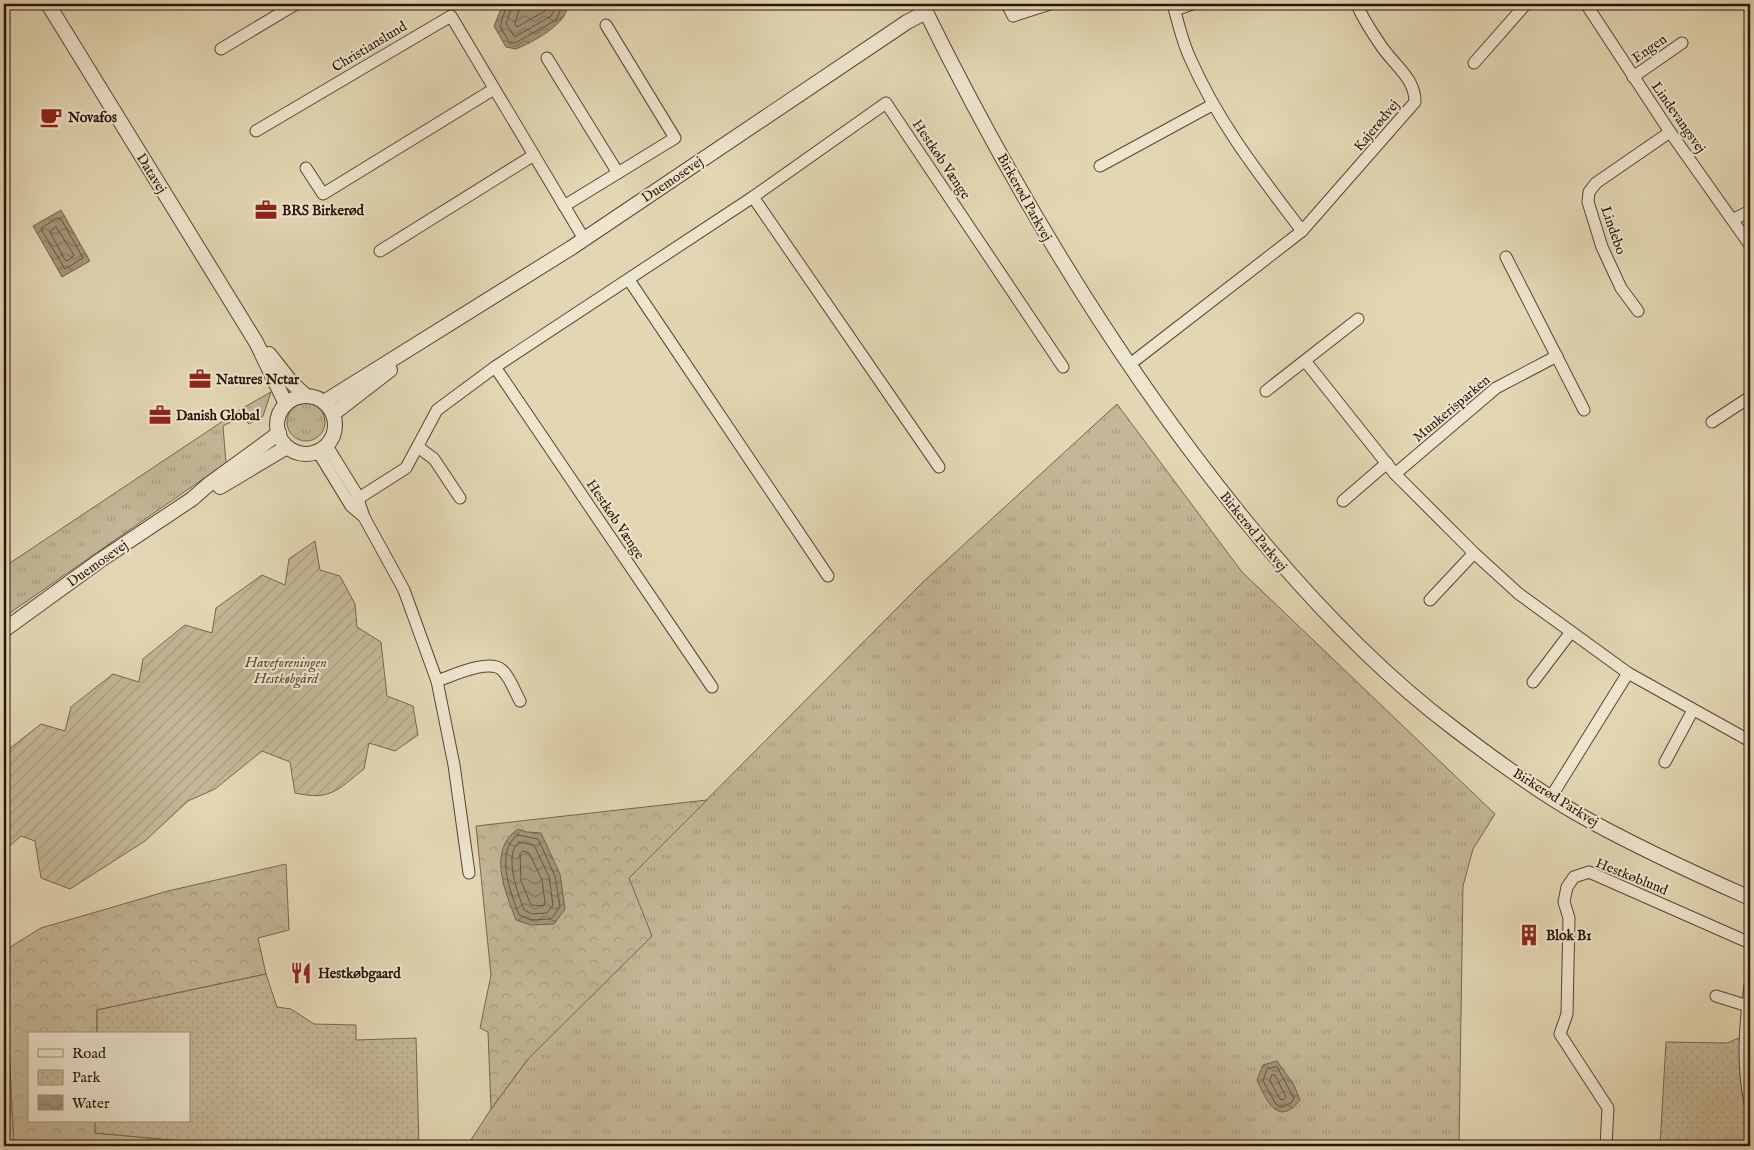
<svg xmlns="http://www.w3.org/2000/svg" width="1754" height="1150" font-family="'IM FELL English',serif">
<style>
.grass{fill:url(#grass-tufts);stroke:#786550}
.forest{fill:url(#forest-crowns);stroke:#786550}
.park{fill:url(#park-dots);stroke:#786550}
.garden{fill:url(#garden-furrows);stroke:#786550}
.water{fill:url(#water-waves);stroke:#74614c}
.lines{fill:none;stroke-linecap:round;stroke-linejoin:round}
.shore{stroke:#685441;stroke-width:1}
.minor-casing{stroke:#594534;stroke-width:13}
.tertiary-casing{stroke:#594534;stroke-width:16}
.minor{stroke:#ede5ce;stroke-width:11}
.tertiary{stroke:#ede5ce;stroke-width:14}
.labels{text-anchor:middle;stroke-width:4;stroke-linejoin:round;paint-order:stroke}
.street-label{font-size:14px;fill:#2b1409;stroke:#ede5ce}
.poi-label{font-size:14px;font-weight:bold;fill:#2b1409;stroke:#ede5ce;text-anchor:start}
.park-label{font-size:14px;font-style:italic;fill:#594533;stroke:#ede5ce}
</style>
<defs>
<pattern id="grass-tufts" width="24" height="20" patternUnits="userSpaceOnUse" patternTransform="scale(1.25)"><rect width="24" height="20" fill="#c4b696"/><path d="M3 7l-1-3M5 7V3M7 7l1-3M15 17l-1-3M17 17v-4M19 17l1-3" fill="none" stroke="#a99c80"/></pattern>
<pattern id="forest-crowns" width="20" height="18" patternUnits="userSpaceOnUse" patternTransform="scale(1.25)"><rect width="20" height="18" fill="#c4b696"/><path d="M2 6a3 3 0 1 1 6 0M12 15a3 3 0 1 1 6 0" fill="none" stroke="#a99c80"/></pattern>
<pattern id="park-dots" width="8" height="8" patternUnits="userSpaceOnUse" patternTransform="scale(1.25)"><rect width="8" height="8" fill="#c4b696"/><path d="M2 2h.1M6 6h.1" fill="none" stroke="#a99c80" stroke-width="1.8" stroke-linecap="round"/></pattern>
<pattern id="garden-furrows" width="10" height="10" patternUnits="userSpaceOnUse" patternTransform="scale(1.25)"><rect width="10" height="10" fill="#c4b696"/><path d="M-1 1l2-2M0 10L10 0M9 11l2-2" fill="none" stroke="#a99c80"/></pattern>
<pattern id="water-waves" width="16" height="10" patternUnits="userSpaceOnUse" patternTransform="scale(1.25)"><rect width="16" height="10" fill="#a49579"/><path d="M0 5q4-4 8 0t8 0" fill="none" stroke="#867861"/></pattern>
</defs>
<rect width="100%" height="100%" fill="#e3d7b3"/>
<filter id="stains"><feTurbulence type="fractalNoise" baseFrequency=".004" numOctaves="4"/><feColorMatrix values="0 0 0 0 .2 0 0 0 0 .09 0 0 0 0 .02 0 0 0 .5 -.17"/></filter>
<radialGradient id="worn" r=".72"><stop offset=".6" stop-color="#630" stop-opacity="0"/><stop offset="1" stop-color="#630" stop-opacity=".3"/></radialGradient>
<g class="grass">
<path d="M271,392L263,416L249,424L242,416L223,426L226,463L4,617V567L241,409Z"/>
<circle cx="306" cy="422" r="19"/>
<path d="M1117,404L1242,572L1495,814L1473,849L1463,886L1459,1146H467L491,1109L528,1059L629,878L922,583Z"/>
<path d="M7,1008L14,1146H4V1011Z"/>
</g>
<g class="forest">
<path d="M707,800L629,878L652,936L528,1059L491,1109L488,1032L480,1028L491,975L476,826Z"/>
<path d="M286,864L289,930L258,938L266,974L97,1010V1034H29V1121H95V1133L237,1146H14L7,1008V949L41,928L168,891Z"/>
</g>
<g class="park">
<path d="M266,974L277,1007L291,1009L314,1024L356,1025V1040L416,1038L419,1146H237L95,1133V1121H189V1034H97V1010Z"/>
<path d="M1739,1038L1750,1146H1660L1666,1042L1727,1043Z"/>
</g>
<path class="garden" d="M315,541L320,570L340,576L355,604L357,627L381,642L387,696L413,706L418,735L395,751L369,743L364,769C337,790 331,801 295,793L290,762L262,751L215,789L188,801L145,841L70,889L41,878L35,841L21,836L4,851V753L41,724L65,731L71,707L113,674L139,682L143,659L185,625L212,633L216,608L262,575L285,585L289,559Z"/>
<g class="water">
<path d="M503,4H567C570,23 531,43 516,49L506,47L494,26Z"/>
<path d="M61,210L90,261L62,277L33,226Z"/>
<path d="M518,829L527,832L541,833L560,874L565,909L554,924L531,925L516,920C505,891 487,850 518,829Z"/>
<path d="M1277,1061L1294,1085L1300,1100C1278,1128 1266,1100 1257,1080L1263,1065Z"/>
</g>
<g class="lines">
<g class="shore">
<path d="M507,4L500,26L509,42L515,43L556,20L563,4"/>
<path d="M513,4L506,24L515,37L551,16L557,4"/>
<path d="M521,4L515,23L517,27L545,11L549,4"/>
<path d="M57,218L61,219L83,258L65,269L41,229Z"/>
<path d="M56,227L74,255L68,261L65,260L50,232Z"/>
<path d="M518,835L538,839L555,876L560,907L551,919L531,920L519,915C511,894 494,850 518,835Z"/>
<path d="M519,842L534,845L549,877L553,905L547,913L532,914L524,910C518,894 503,854 519,842Z"/>
<path d="M523,851L529,853L542,880L545,903L544,906L531,905L521,881L520,854Z"/>
<path d="M1277,1067L1294,1098L1291,1103L1282,1107L1276,1104L1263,1081L1267,1069Z"/>
<path d="M1272,1075H1275L1286,1097L1283,1100L1280,1099L1270,1081Z"/>
</g>
<g class="minor-casing">
<g id="minor">
<path d="M1007,4L1013,16L1050,4"/>
<path d="M1173,4C1178,22 1182,41 1190,58C1219,124 1259,174 1302,231"/>
<path d="M1586,4L1670,132L1750,245"/>
<path d="M1175,10L1192,4"/>
<path d="M221,49L296,4"/>
<path d="M547,58L618,173"/>
<path d="M1474,63L1526,4"/>
<path d="M1633,77L1682,43"/>
<path d="M256,131L451,16L584,239"/>
<path d="M1100,166L1212,105"/>
<path d="M306,168L323,194L494,89"/>
<path d="M753,197L939,467"/>
<path d="M564,206L675,138L606,25"/>
<path d="M1734,219L1750,211"/>
<path d="M380,251L534,155"/>
<path d="M1506,257L1584,410"/>
<path d="M629,280L828,576"/>
<path d="M1638,311L1621,288L1602,247L1588,202L1589,192L1596,183L1670,132"/>
<path d="M1306,362L1395,474L1474,553L1519,594L1628,673L1750,741"/>
<path d="M1129,365L1302,231L1415,102C1415,78 1395,66 1382,47C1373,34 1362,18 1357,4"/>
<path d="M495,367L712,687"/>
<path d="M1266,391L1358,319"/>
<path d="M1712,422L1750,397"/>
<path d="M327,446L356,493L364,517L404,590L437,681L454,765L469,873"/>
<path d="M418,447L434,459L460,498"/>
<path d="M318,452L351,506L364,517"/>
<path d="M1395,474L1496,388L1557,356"/>
<path d="M359,498L406,468L437,410L495,367L753,197L886,103L1063,367"/>
<path d="M1343,501L1387,463"/>
<path d="M1430,600L1474,553"/>
<path d="M437,681C452,676 489,658 502,670C510,677 515,692 520,701"/>
<path d="M1533,682L1571,632"/>
<path d="M1665,762L1693,710"/>
<path d="M1551,797L1628,673"/>
<path d="M1750,986C1745,1025 1742,1064 1750,1103"/>
<path d="M1716,996L1748,1006"/>
<path d="M1606,1146L1608,1108L1560,1034L1567,1014L1569,918L1564,902L1567,887L1574,877L1589,872L1750,943"/>
</g>
</g>
<g class="tertiary-casing">
<g id="tertiary">
<path d="M48,4L256,342L286,404"/>
<path d="M922,4C1012,188 1118,365 1248,524C1308,597 1375,669 1452,727C1491,757 1533,788 1576,813C1632,845 1691,872 1750,898"/>
<path d="M269,354L291,382L306,396"/>
<circle cx="306" cy="425" r="29"/>
<path d="M324,402L571,248L907,22L926,12"/>
<path d="M333,414L390,370"/>
<path d="M220,487L287,447"/>
<path d="M4,630L102,559L192,499L208,485L279,433"/>
</g>
</g>
<use href="#minor" class="minor"/>
<use href="#tertiary" class="tertiary"/>
</g>
<defs>
<g id="cafe-bare" transform="scale(1.725)"><path d="M-5.5-4.5H6V0H3Q3 3.5 0 3.5H-2.5Q-5.5 3.5-5.5 0ZM3-3.2v2h1.7v-2ZM-6 4.5H4V6H-6Z" fill="#8f2418" stroke="#ede5ce" stroke-width="2.5" paint-order="stroke"/></g>
<g id="office-bare" transform="scale(1.725)"><path d="M-6-3h4V-5.5h4V-3h4V5H-6ZM-1-4.5V-3h2v-1.5ZM-6 0V1H6V0Z" fill="#8f2418" stroke="#ede5ce" stroke-width="2.5" paint-order="stroke"/></g>
<g id="building-bare" transform="scale(1.725)"><path d="M-4-6H4V6H1V3H-1V6H-4ZM-2.5-4.3h1.7v1.8h-1.7ZM.8-4.3h1.7v1.8H.8ZM-2.5-1h1.7V.8h-1.7ZM.8-1h1.7V.8H.8Z" fill="#8f2418" stroke="#ede5ce" stroke-width="2.5" paint-order="stroke"/></g>
<g id="restaurant-bare" transform="scale(1.725)"><path d="M-5-6h1v4h1v-4h1v4h1v-4h1v5L-1.5 .5V6h-2V.5L-5-1ZM5-6V6H3V1.5H1.5Q1.5-4 5-6Z" fill="#8f2418" stroke="#ede5ce" stroke-width="2.5" paint-order="stroke"/></g>
</defs>
<g fill-rule="evenodd">
<use href="#cafe-bare" x="51" y="117"/>
<use href="#office-bare" x="266" y="210"/>
<use href="#office-bare" x="200" y="379"/>
<use href="#office-bare" x="160" y="415"/>
<use href="#building-bare" x="1529" y="935"/>
<use href="#restaurant-bare" x="301" y="973"/>
</g>
<g class="labels">
<g class="street-label">
<text transform="translate(369 46) rotate(-31)" y="5">Christianslund</text>
<text transform="translate(1649 48) rotate(-35)" y="5">Engen</text>
<text transform="translate(1679 117) rotate(55)" y="5">Lindevangsvej</text>
<text transform="translate(1376 125) rotate(-50)" y="5">Kajerødvej</text>
<text transform="translate(942 159) rotate(56)" y="5">Hestkøb Vænge</text>
<text transform="translate(152 173) rotate(58)" y="5">Datavej</text>
<text transform="translate(672 179) rotate(-34)" y="5">Duemosevej</text>
<text transform="translate(1025 197) rotate(61)" y="5">Birkerød Parkvej</text>
<text transform="translate(1614 230) rotate(71)" y="5">Lindebo</text>
<text transform="translate(1451 408) rotate(-40)" y="5">Munkerisparken</text>
<text transform="translate(616 519) rotate(56)" y="5">Hestkøb Vænge</text>
<text transform="translate(1254 531) rotate(51)" y="5">Birkerød Parkvej</text>
<text transform="translate(97 563) rotate(-35)" y="5">Duemosevej</text>
<text transform="translate(1556 797) rotate(32)" y="5">Birkerød Parkvej</text>
<text transform="translate(1632 876) rotate(22)" y="5">Hestkøblund</text>
</g>
<g class="poi-label">
<text x="68" y="122">Novafos</text>
<text x="282" y="215">BRS Birkerød</text>
<text x="216" y="384">Natures Nctar</text>
<text x="176" y="420">Danish Global</text>
<text x="1546" y="940">Blok B1</text>
<text x="318" y="978">Hestkøbgaard</text>
</g>
<g class="park-label">
<text x="286" y="667">Haveforeningen<tspan x="286" dy="16">Hestkøbgård</tspan></text>
</g>
</g>
<rect width="1754" height="1150" fill="none" stroke="#e3d7b3" stroke-width="20"/>
<rect x="5" y="5" width="1744" height="1140" fill="none" stroke="#2b1409" stroke-width="2.5"/>
<rect x="10" y="10" width="1734" height="1130" fill="none" stroke="#2b1409"/>
<rect x="28" y="1032" width="162" height="90" fill="#ede5ce" stroke="#9f917f"/>
<rect x="38" y="1049" width="25" height="8" fill="#ede5ce" stroke="#9f917f"/>
<text x="72" y="1058" font-size="15" fill="#2b1409">Road</text>
<rect x="38" y="1070" width="25" height="15" fill="url(#park-dots)" stroke="#9f917f"/>
<text x="72" y="1082" font-size="15" fill="#2b1409">Park</text>
<rect x="38" y="1095" width="25" height="15" fill="url(#water-waves)" stroke="#9f917f"/>
<text x="72" y="1108" font-size="15" fill="#2b1409">Water</text>
<rect width="100%" height="100%" filter="url(#stains)"/>
<rect width="100%" height="100%" fill="url(#worn)"/>
</svg>
